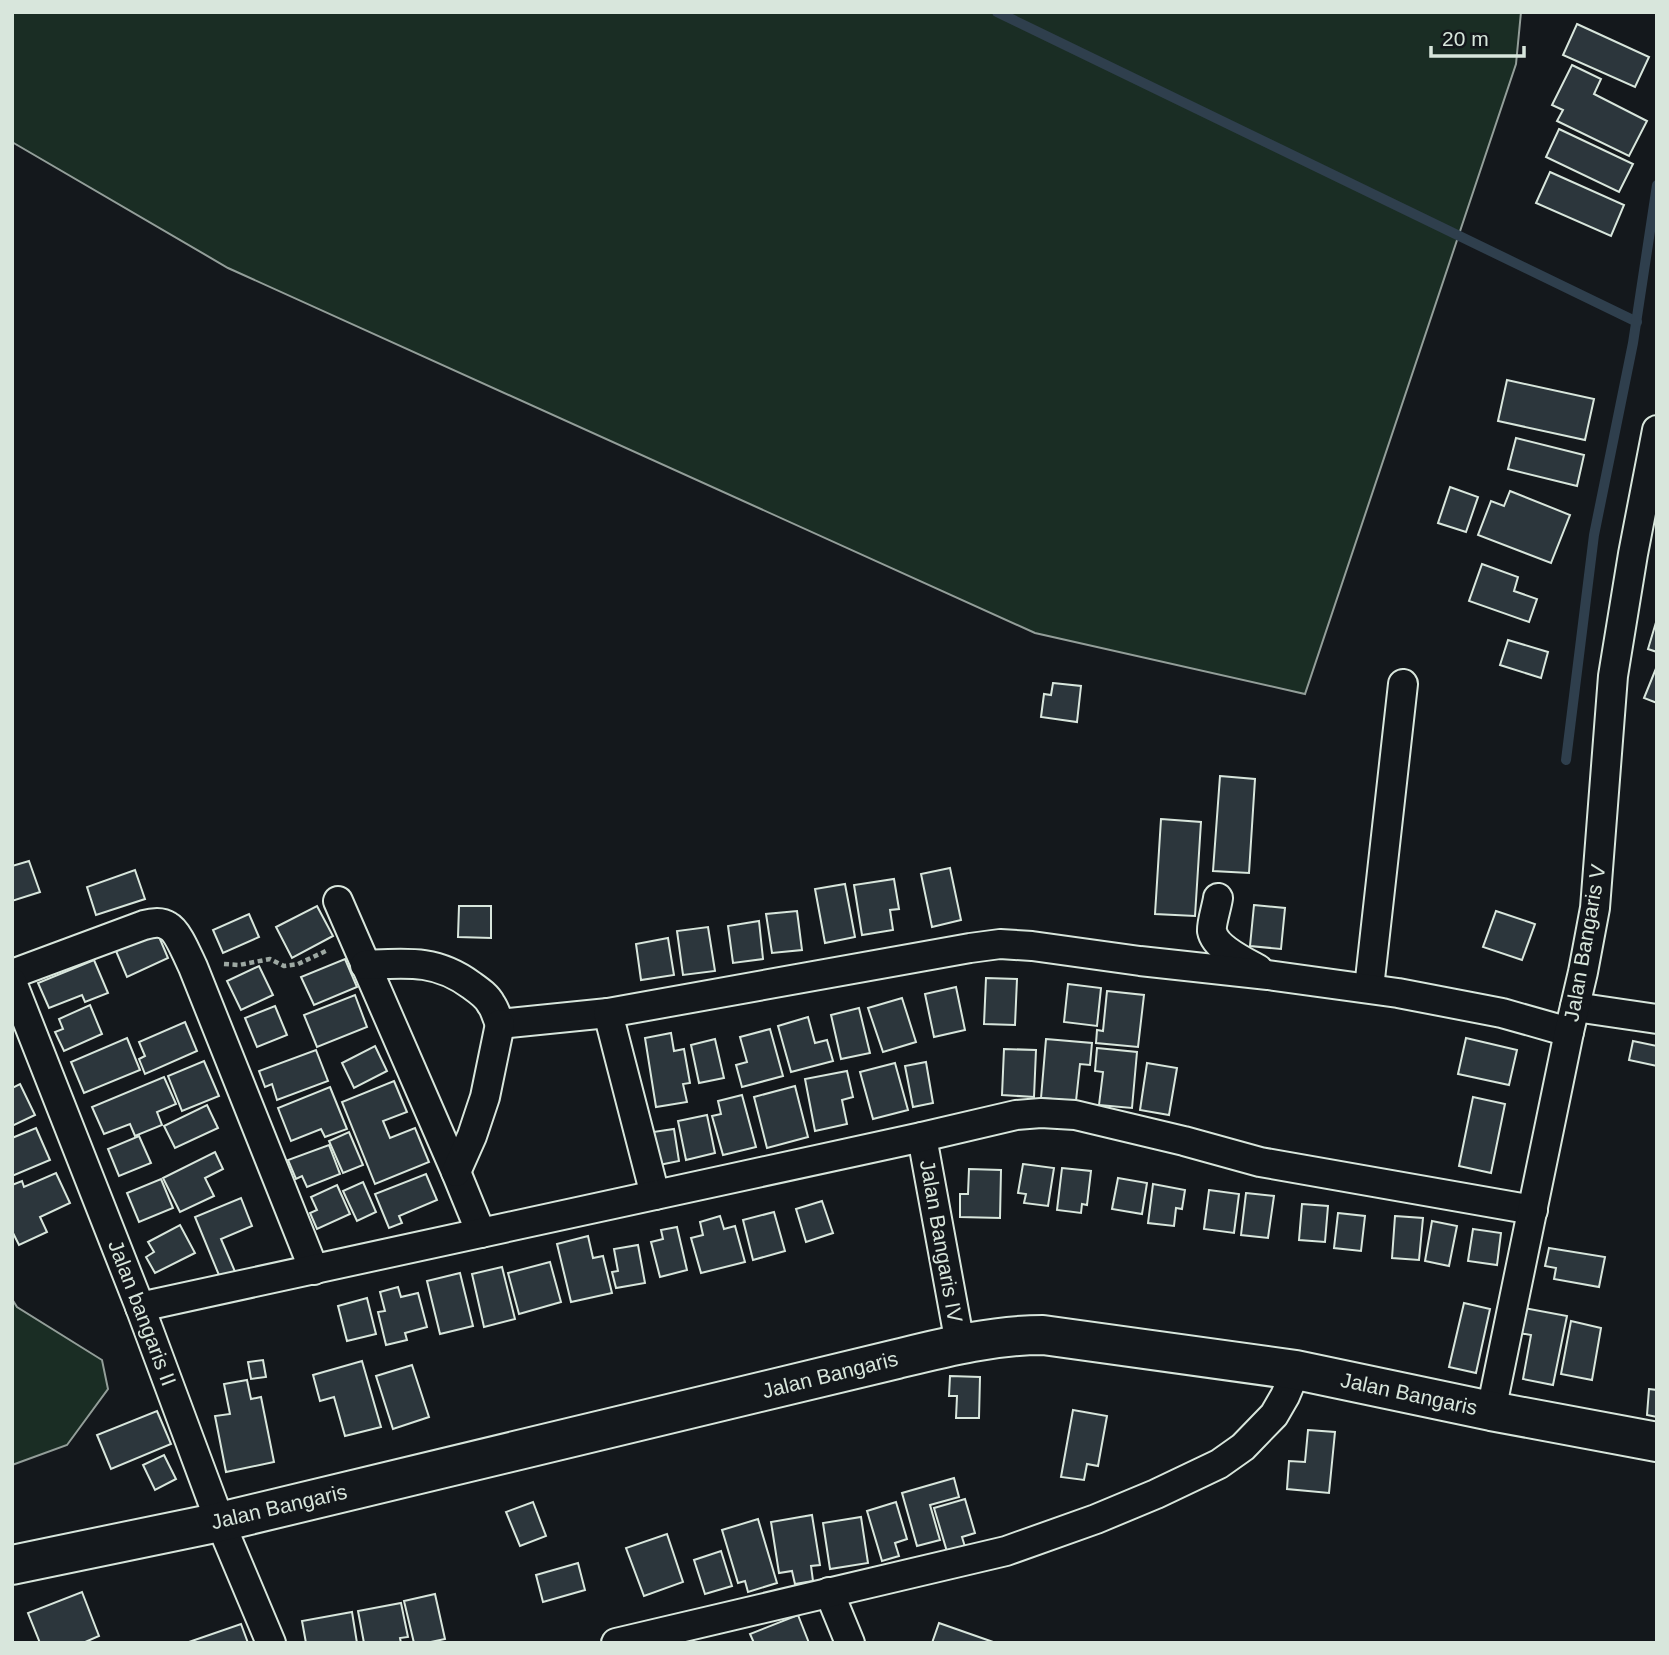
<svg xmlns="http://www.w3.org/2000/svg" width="1669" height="1655" font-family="Arial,sans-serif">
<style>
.green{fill:#1a2d24;stroke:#939e99;stroke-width:2}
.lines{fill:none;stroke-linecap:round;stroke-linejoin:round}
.stream{stroke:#2f3f4d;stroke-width:10}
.building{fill:#2c363c;stroke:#d8e6dc;stroke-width:2}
.street-casing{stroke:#d8e6dc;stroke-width:32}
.secondary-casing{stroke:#d8e6dc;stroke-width:42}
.path{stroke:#9da8a2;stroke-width:4.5;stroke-dasharray:5 3.5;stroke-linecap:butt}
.street{stroke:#14181c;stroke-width:28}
.secondary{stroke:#14181c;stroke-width:38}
.labels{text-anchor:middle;stroke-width:5;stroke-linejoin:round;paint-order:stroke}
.street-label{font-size:21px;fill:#d8e6dc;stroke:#14181c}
</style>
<rect width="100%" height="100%" fill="#14181c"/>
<g class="green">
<path d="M12,12H1521L1516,64L1305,694L1035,633L228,268L12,142Z"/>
<path d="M12,1299L17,1307L102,1360L108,1389L67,1445L12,1465Z"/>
</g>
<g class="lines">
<g class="stream">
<path d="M997,12L1637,322"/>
<path d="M1566,760L1594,535L1633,343L1657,185"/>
</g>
</g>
<g class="building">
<path d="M1577,24L1649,57L1635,87L1563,55Z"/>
<path d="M1572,65L1601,79L1594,94L1647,121L1629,156L1557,121L1563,110L1552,105Z"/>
<path d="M1559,129L1633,164L1619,192L1546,157Z"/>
<path d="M1550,172L1624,205L1611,236L1536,203Z"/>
<path d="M1507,380L1594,399L1585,440L1498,421Z"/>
<path d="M1516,438L1584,455L1577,486L1508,469Z"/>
<path d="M1450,487L1478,497L1466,532L1438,523Z"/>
<path d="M1510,491L1570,515L1551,563L1478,535L1491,501L1504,506Z"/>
<path d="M1482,564L1518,577L1514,591L1537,599L1529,622L1469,601Z"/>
<path d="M1657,619V652L1648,649Z"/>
<path d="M1508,640L1548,652L1541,678L1500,665Z"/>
<path d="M1657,666V703L1644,698Z"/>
<path d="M1053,683L1081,686L1077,722L1041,717L1044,694L1051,695Z"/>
<path d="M1220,776L1255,779L1249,873L1213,871Z"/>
<path d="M1161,819L1201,822L1195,916L1155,914Z"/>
<path d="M29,861L40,892L12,901V866Z"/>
<path d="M950,868L961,920L932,927L921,874Z"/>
<path d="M135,870L145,899L96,915L87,887Z"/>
<path d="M894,879L899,909L890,910L893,930L862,935L854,885Z"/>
<path d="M845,884L855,937L825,943L815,889Z"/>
<path d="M1254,905L1285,908L1281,949L1250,946Z"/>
<path d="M317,906L333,936L292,958L276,927Z"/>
<path d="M459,906H491V938L458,937Z"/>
<path d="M797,911L802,950L772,953L766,914Z"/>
<path d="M1496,911L1535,924L1522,960L1483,947Z"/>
<path d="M249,914L259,937L223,953L213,930Z"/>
<path d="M759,921L763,959L733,963L728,926Z"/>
<path d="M708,927L715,971L683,975L677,931Z"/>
<path d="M157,932L168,958L127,977L116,951Z"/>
<path d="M668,938L674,975L641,980L636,944Z"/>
<path d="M345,959L357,987L314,1005L301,977Z"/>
<path d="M94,960L108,993L85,1002L82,995L49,1008L38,983Z"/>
<path d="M259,966L273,995L241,1010L227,981Z"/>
<path d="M986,978L1017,979L1015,1025L984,1024Z"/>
<path d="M1068,984L1101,988L1097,1026L1064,1022Z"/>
<path d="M956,987L965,1030L934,1037L925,994Z"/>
<path d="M1107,991L1144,995L1138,1047L1096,1043L1097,1030L1103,1031Z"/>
<path d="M355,995L367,1027L317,1047L304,1015Z"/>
<path d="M902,998L916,1042L883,1052L868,1008Z"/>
<path d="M90,1005L102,1034L64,1051L55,1032L63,1029L59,1019Z"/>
<path d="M275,1006L287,1035L257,1047L245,1018Z"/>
<path d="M859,1008L870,1053L841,1059L831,1015Z"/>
<path d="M808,1017L815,1043L827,1040L833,1061L791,1072L778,1026Z"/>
<path d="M185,1022L197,1051L145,1074L139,1059L145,1056L139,1042Z"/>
<path d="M770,1029L783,1076L742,1087L736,1065L747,1062L740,1037Z"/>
<path d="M671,1033L674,1051L684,1049L690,1083L683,1084L687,1102L656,1107L645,1038Z"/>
<path d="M127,1038L140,1070L84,1093L71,1062Z"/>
<path d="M1466,1038L1517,1050L1509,1085L1458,1074Z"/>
<path d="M715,1039L724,1078L699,1083L691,1045Z"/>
<path d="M1046,1039L1092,1043L1090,1065L1080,1064L1076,1101L1041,1098Z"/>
<path d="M1633,1041L1657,1046V1066L1629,1060Z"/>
<path d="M375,1046L387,1071L354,1088L342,1063Z"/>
<path d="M1097,1048L1137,1052L1132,1108L1099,1105L1103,1072L1095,1071Z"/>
<path d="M1004,1049L1036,1050L1034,1097L1002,1095Z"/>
<path d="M316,1050L328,1081L277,1100L272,1084L265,1087L259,1071Z"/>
<path d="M204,1061L219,1096L182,1111L168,1076Z"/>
<path d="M926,1062L933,1103L913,1107L905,1066Z"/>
<path d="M895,1063L908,1110L873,1119L860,1072Z"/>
<path d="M1147,1063L1177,1068L1169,1115L1140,1110Z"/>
<path d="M847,1071L853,1097L842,1100L847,1124L815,1131L805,1079Z"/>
<path d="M164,1077L176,1104L157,1112L162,1125L135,1136L130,1124L104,1134L92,1107Z"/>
<path d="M394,1081L407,1112L383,1121L390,1138L415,1128L429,1162L375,1184L342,1102Z"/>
<path d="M20,1084L35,1115L12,1126V1088Z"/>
<path d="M795,1086L808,1137L767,1148L754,1097Z"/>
<path d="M330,1087L347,1129L325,1137L321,1129L291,1141L278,1108Z"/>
<path d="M742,1095L756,1147L723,1155L712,1116L721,1114L718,1101Z"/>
<path d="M1473,1097L1505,1104L1491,1173L1459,1166Z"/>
<path d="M207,1105L218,1128L175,1148L164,1126Z"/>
<path d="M707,1115L715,1153L686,1160L678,1121Z"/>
<path d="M36,1128L50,1160L12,1176V1138Z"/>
<path d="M674,1129L679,1161L659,1165L653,1132Z"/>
<path d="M349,1132L363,1165L343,1173L329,1141Z"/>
<path d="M139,1136L151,1163L119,1176L108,1149Z"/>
<path d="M329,1145L340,1174L307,1187L302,1176L296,1179L288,1160Z"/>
<path d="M215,1152L223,1169L205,1178L214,1196L180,1212L163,1178Z"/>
<path d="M1023,1164L1054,1168L1048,1206L1024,1203L1026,1194L1018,1193Z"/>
<path d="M1062,1168L1091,1171L1087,1205L1082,1204L1081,1213L1057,1210Z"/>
<path d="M969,1169L1001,1170L1000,1218L960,1217V1194H968Z"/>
<path d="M56,1173L70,1203L40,1217L47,1232L19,1245L12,1231V1185L22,1181L24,1187Z"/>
<path d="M426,1174L437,1200L399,1216L402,1223L389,1228L375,1194Z"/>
<path d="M1118,1178L1147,1183L1142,1214L1112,1209Z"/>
<path d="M161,1179L173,1208L139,1222L127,1193Z"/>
<path d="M363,1182L376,1212L357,1221L343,1191Z"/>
<path d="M1153,1184L1185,1190L1182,1209L1176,1208L1174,1226L1148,1223Z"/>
<path d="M337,1185L350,1214L317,1229L310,1213L317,1210L311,1197Z"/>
<path d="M1209,1190L1239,1194L1234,1233L1204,1229Z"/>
<path d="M1246,1193L1274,1196L1268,1238L1241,1235Z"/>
<path d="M241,1198L252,1226L221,1239L236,1274L221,1280L195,1217Z"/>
<path d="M822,1201L833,1233L806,1242L796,1209Z"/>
<path d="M1302,1204L1328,1206L1325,1242L1299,1240Z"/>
<path d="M774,1212L785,1251L753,1260L743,1220Z"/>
<path d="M1338,1213L1365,1216L1361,1251L1334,1248Z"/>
<path d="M720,1216L724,1229L735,1226L745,1262L701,1273L691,1238L703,1235L700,1222Z"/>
<path d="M1395,1216L1423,1218L1419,1260L1392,1258Z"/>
<path d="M1432,1221L1457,1226L1449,1266L1425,1261Z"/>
<path d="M180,1225L195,1253L155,1273L146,1257L154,1252L148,1242Z"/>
<path d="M677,1227L687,1270L660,1277L651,1242L663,1239L661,1230Z"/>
<path d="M1473,1229L1501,1233L1497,1265L1468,1261Z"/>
<path d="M588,1236L593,1258L603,1256L612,1293L571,1302L557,1244Z"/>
<path d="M638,1245L645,1283L616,1288L612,1272L618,1271L614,1249Z"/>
<path d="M1549,1248L1605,1257L1599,1287L1554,1279L1556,1268L1545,1266Z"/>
<path d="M550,1262L561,1302L519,1314L508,1273Z"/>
<path d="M502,1267L515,1319L484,1327L472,1274Z"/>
<path d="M460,1273L473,1326L440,1334L427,1281Z"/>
<path d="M398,1287L401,1297L418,1293L427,1327L405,1333L407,1340L386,1345L378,1312L385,1311L380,1292Z"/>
<path d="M367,1298L376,1334L347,1341L338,1306Z"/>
<path d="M1464,1303L1490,1309L1476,1373L1449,1367Z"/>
<path d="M1524,1308L1567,1316L1553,1385L1523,1379L1531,1335L1519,1333Z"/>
<path d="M1571,1321L1601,1328L1592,1380L1561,1374Z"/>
<path d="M263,1360L266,1377L251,1379L248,1362Z"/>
<path d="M362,1361L381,1427L345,1436L334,1397L320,1401L313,1375Z"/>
<path d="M412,1365L429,1417L393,1429L376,1376Z"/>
<path d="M950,1376L980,1377L979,1418H956L957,1396H949Z"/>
<path d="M247,1380L251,1399L261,1397L274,1462L226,1472L215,1416L230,1414L224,1384Z"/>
<path d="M1649,1389L1657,1390V1417L1647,1415Z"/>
<path d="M1073,1410L1107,1416L1098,1466L1087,1464L1084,1480L1061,1477Z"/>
<path d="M157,1411L171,1444L111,1469L97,1435Z"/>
<path d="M1308,1430L1335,1432L1329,1493L1287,1489L1289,1461L1305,1462Z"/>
<path d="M164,1455L176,1479L155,1490L143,1465Z"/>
<path d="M954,1478L959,1497L930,1505L940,1540L917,1546L902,1493Z"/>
<path d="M965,1499L975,1533L962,1537L966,1550L948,1555L934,1508Z"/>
<path d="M533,1502L546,1536L520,1546L506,1512Z"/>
<path d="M896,1502L907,1539L895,1543L899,1556L882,1561L867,1511Z"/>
<path d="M812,1515L820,1565L811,1566L813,1581L795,1584L792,1571L779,1573L771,1522Z"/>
<path d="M861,1517L868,1563L830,1569L823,1523Z"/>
<path d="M758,1519L777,1583L748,1592L745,1581L738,1583L722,1530Z"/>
<path d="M667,1534L683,1582L644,1596L626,1548Z"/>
<path d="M721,1551L732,1586L705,1594L694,1560Z"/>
<path d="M578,1563L585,1590L543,1602L536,1575Z"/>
<path d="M82,1592L99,1636L83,1643H40L28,1613Z"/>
<path d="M435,1594L445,1639L426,1643H414L404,1601Z"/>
<path d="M401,1603L408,1637L400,1638L401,1643H364L358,1611Z"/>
<path d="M352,1612L357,1643H306L302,1621Z"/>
<path d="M798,1615L809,1643H754L750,1634Z"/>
<path d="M939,1623L996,1643H932Z"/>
<path d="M241,1624L248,1643H186Z"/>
</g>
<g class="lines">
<g class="street-casing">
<g id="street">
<path d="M1218,898C1217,906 1211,924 1212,931C1215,948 1245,962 1258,969"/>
<path d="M338,901L456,1172L481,1233"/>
<path d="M365,965C406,963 436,959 471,985C478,990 487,996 491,1004C495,1009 497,1018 500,1024L608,1013"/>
<path d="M12,974L144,925C151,923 161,921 168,926C178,931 188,957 193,967L314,1270"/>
<path d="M12,982L140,1307L220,1522L271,1643"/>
<path d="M1369,988L1403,684"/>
<path d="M1575,1007L1657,1019"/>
<path d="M922,1137L960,1344"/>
<path d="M456,1172L472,1136L485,1097L500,1024"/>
<path d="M655,1195L608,1013L970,948L1000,944L1032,946L1140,961L1268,975L1398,993L1502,1013L1569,1032"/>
<path d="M140,1307L922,1137L1016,1115L1041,1113L1075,1115L1184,1141L1260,1162L1533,1210"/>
<path d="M1491,1411L1569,1032L1583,972L1595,908L1613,676L1633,554L1657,430"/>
<path d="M829,1592L850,1643"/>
<path d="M616,1643L1006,1551L1096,1519L1156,1494L1219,1464L1243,1447L1274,1415L1285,1396L1296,1370"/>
</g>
</g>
<g class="secondary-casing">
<path id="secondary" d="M12,1565L220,1522L897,1359C946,1347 993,1335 1043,1335L1296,1370L1491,1411L1657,1442"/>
</g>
<path class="path" d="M224,964L239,965L270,959L284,966L298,964L328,950"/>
<use href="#street" class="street"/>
<use href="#secondary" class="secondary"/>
</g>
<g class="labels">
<g class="street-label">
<text transform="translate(1585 943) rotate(-80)" y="7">Jalan Bangaris V</text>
<text transform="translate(941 1241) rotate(80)" y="7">Jalan Bangaris IV</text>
<text transform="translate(142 1313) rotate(69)" y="7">Jalan bangaris II</text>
<text transform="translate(830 1375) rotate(-14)" y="7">Jalan Bangaris</text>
<text transform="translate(1409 1394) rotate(12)" y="7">Jalan Bangaris</text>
<text transform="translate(279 1507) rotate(-13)" y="7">Jalan Bangaris</text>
</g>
</g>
<rect width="1669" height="1655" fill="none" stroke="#d8e6dc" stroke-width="28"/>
<path d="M1431 46v10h93v-10" fill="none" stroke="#d8e6dc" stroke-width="3.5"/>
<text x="1442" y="46" font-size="21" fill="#d8e6dc" stroke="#14181c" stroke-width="5" paint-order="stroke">20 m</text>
</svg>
